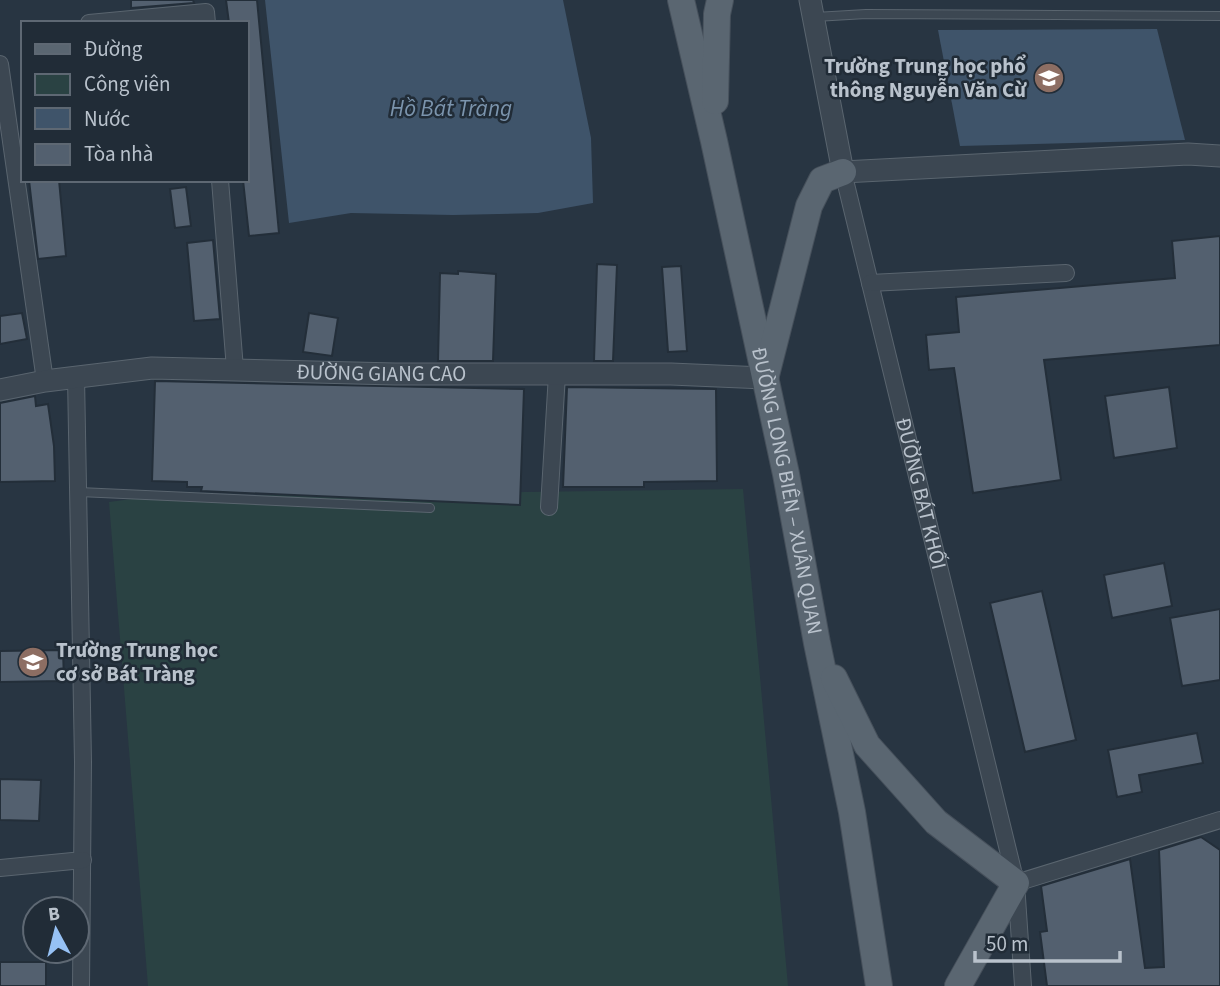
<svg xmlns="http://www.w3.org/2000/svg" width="1220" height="986" font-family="'Source Sans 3',sans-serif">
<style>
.green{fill:#2a4243}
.water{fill:#3f546a}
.building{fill:#53606f;stroke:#232e39;stroke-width:2}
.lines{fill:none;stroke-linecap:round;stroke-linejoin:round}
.service-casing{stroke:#5a656f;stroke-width:10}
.minor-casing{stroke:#5a656f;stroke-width:18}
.tertiary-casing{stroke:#5a656f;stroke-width:23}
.primary-casing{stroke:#46505b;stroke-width:28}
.service{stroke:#3c4752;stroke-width:8}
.minor{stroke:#3c4752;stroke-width:16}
.tertiary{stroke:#3c4752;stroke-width:21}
.primary{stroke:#5a6671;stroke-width:26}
.labels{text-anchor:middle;stroke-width:5;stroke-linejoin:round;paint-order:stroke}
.poi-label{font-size:21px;font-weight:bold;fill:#b9c2cc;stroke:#212c37;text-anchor:end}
.street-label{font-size:21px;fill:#b9c2cc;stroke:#212c37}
.water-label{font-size:23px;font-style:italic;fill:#7b94ad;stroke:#212c37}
</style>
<rect width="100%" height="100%" fill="#283542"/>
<path class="green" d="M743,489L788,986H148L109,502L146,497Z"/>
<g class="water">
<path d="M265,0H563L591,138L593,203L538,213L453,215L351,213L289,223Z"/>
<path d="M1157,29L1185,140L960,146L938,30Z"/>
</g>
<g class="building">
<path d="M131,0H193L194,3L131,8Z"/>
<path d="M226,0H257L279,233L249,236L243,180H247V23H229Z"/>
<path d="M29,180H59L66,256L38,259Z"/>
<path d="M186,187L191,226L175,228L170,189Z"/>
<path d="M1220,236V345L1044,360L1061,480L973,493L954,368L929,370L926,335L959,332L956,297L1175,278L1172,241Z"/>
<path d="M213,240L220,319L194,321L187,243Z"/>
<path d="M597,264L617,265L613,361H594Z"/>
<path d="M681,266L687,351L668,352L662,267Z"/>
<path d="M458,271L496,274L493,361H438L440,273L458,274Z"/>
<path d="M22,313L27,339L0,344V316Z"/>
<path d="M309,313L338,318L332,356L303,352Z"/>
<path d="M155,381L524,389L520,505L201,491L202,487H187V482L152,481Z"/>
<path d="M567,387L716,389L717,481L644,482V487H563Z"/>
<path d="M1169,387L1177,448L1114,458L1105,396Z"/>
<path d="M35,396L36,406L48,404L54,446L55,481L0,482V403Z"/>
<path d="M1164,563L1172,606L1112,618L1104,575Z"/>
<path d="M1042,591L1076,740L1025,752L990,603Z"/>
<path d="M1220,609V680L1182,686L1170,618Z"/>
<path d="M63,650L64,681L0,682V651Z"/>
<path d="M1197,733L1203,763L1139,775L1142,792L1117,797L1108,750Z"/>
<path d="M0,779L41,780L39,821L0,820Z"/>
<path d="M1201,837L1220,850V986H1047L1040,932L1047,931L1041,886L1130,859L1145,968L1164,967L1159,850Z"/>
<rect x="0" y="962" width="46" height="24"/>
</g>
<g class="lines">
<g class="service-casing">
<g id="service">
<path d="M815,17L866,14L1220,16"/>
<path d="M79,492L430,508"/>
</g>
</g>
<g class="minor-casing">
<g id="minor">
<path d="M89,23L206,12L207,23"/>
<path d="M0,64L45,381"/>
<path id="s1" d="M843,172L1016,883L1023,986"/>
<path d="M220,180L235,369"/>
<path d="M870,283L1066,273"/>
<path d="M76,377L83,762L81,986"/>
<path d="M549,507L557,374"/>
<path d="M0,868L83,860"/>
<path d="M1016,883L1220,820"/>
</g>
</g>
<g class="tertiary-casing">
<g id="tertiary">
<path d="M810,0L843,172L1188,154L1220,156"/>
<path id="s2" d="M0,390L45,381L152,368L395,374H671L765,378"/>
</g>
</g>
<g class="primary-casing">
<g id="primary">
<path id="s3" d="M681,0L714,141L786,474L817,643L852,812L879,986"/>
<path d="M715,101L717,14L720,0"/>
<path d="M766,375L809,206L822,180L843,172"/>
<path d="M834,678L867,745L936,822L1016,883L958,986"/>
</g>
</g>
<use href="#service" class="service"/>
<use href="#minor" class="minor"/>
<use href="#tertiary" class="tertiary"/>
<use href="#primary" class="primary"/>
</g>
<defs>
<g id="school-disc" transform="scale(1.575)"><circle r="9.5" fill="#8d6e63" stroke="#212c37"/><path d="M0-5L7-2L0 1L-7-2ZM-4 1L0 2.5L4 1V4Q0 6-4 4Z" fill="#fff"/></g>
</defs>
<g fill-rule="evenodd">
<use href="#school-disc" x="1049" y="78"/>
<use href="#school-disc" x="33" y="662"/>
</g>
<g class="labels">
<g class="poi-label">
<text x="1026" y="73">Trường Trung học phổ<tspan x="1026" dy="24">thông Nguyễn Văn Cừ</tspan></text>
<text x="56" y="657" text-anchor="start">Trường Trung học<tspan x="56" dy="24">cơ sở Bát Tràng</tspan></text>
</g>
<g class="street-label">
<text dy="7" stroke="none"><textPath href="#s2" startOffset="383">ĐƯỜNG GIANG CAO</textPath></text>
<text dy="7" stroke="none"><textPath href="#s3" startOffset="502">ĐƯỜNG LONG BIÊN – XUÂN QUAN</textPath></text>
<text dy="7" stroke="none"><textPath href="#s1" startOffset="331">ĐƯỜNG BÁT KHỐI</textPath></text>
</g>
<g class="water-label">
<text x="451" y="116">Hồ Bát Tràng</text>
</g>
</g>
<rect x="21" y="21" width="228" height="161" fill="#212c37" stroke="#5e6873" stroke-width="2"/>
<rect x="35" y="44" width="35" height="10" fill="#5a6671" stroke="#5e6873" stroke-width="2"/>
<text x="84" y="56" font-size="21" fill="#b9c2cc">Đường</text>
<rect x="35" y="74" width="35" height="21" fill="#2a4243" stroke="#5e6873" stroke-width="2"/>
<text x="84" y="91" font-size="21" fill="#b9c2cc">Công viên</text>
<rect x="35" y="108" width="35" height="21" fill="#3f546a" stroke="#5e6873" stroke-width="2"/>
<text x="84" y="126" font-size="21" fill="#b9c2cc">Nước</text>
<rect x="35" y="144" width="35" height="21" fill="#53606f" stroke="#5e6873" stroke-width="2"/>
<text x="84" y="161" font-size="21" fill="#b9c2cc">Tòa nhà</text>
<g transform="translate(56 930) rotate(353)"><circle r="33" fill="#212c37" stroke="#5e6873" stroke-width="2"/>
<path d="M0-5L12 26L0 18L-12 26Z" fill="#96c1f4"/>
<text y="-10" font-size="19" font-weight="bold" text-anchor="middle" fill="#b9c2cc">B</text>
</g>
<path d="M975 951v10h145v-10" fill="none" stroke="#b9c2cc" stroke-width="3.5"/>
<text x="986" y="951" font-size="21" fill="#b9c2cc" stroke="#212c37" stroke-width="5" paint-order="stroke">50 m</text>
</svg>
